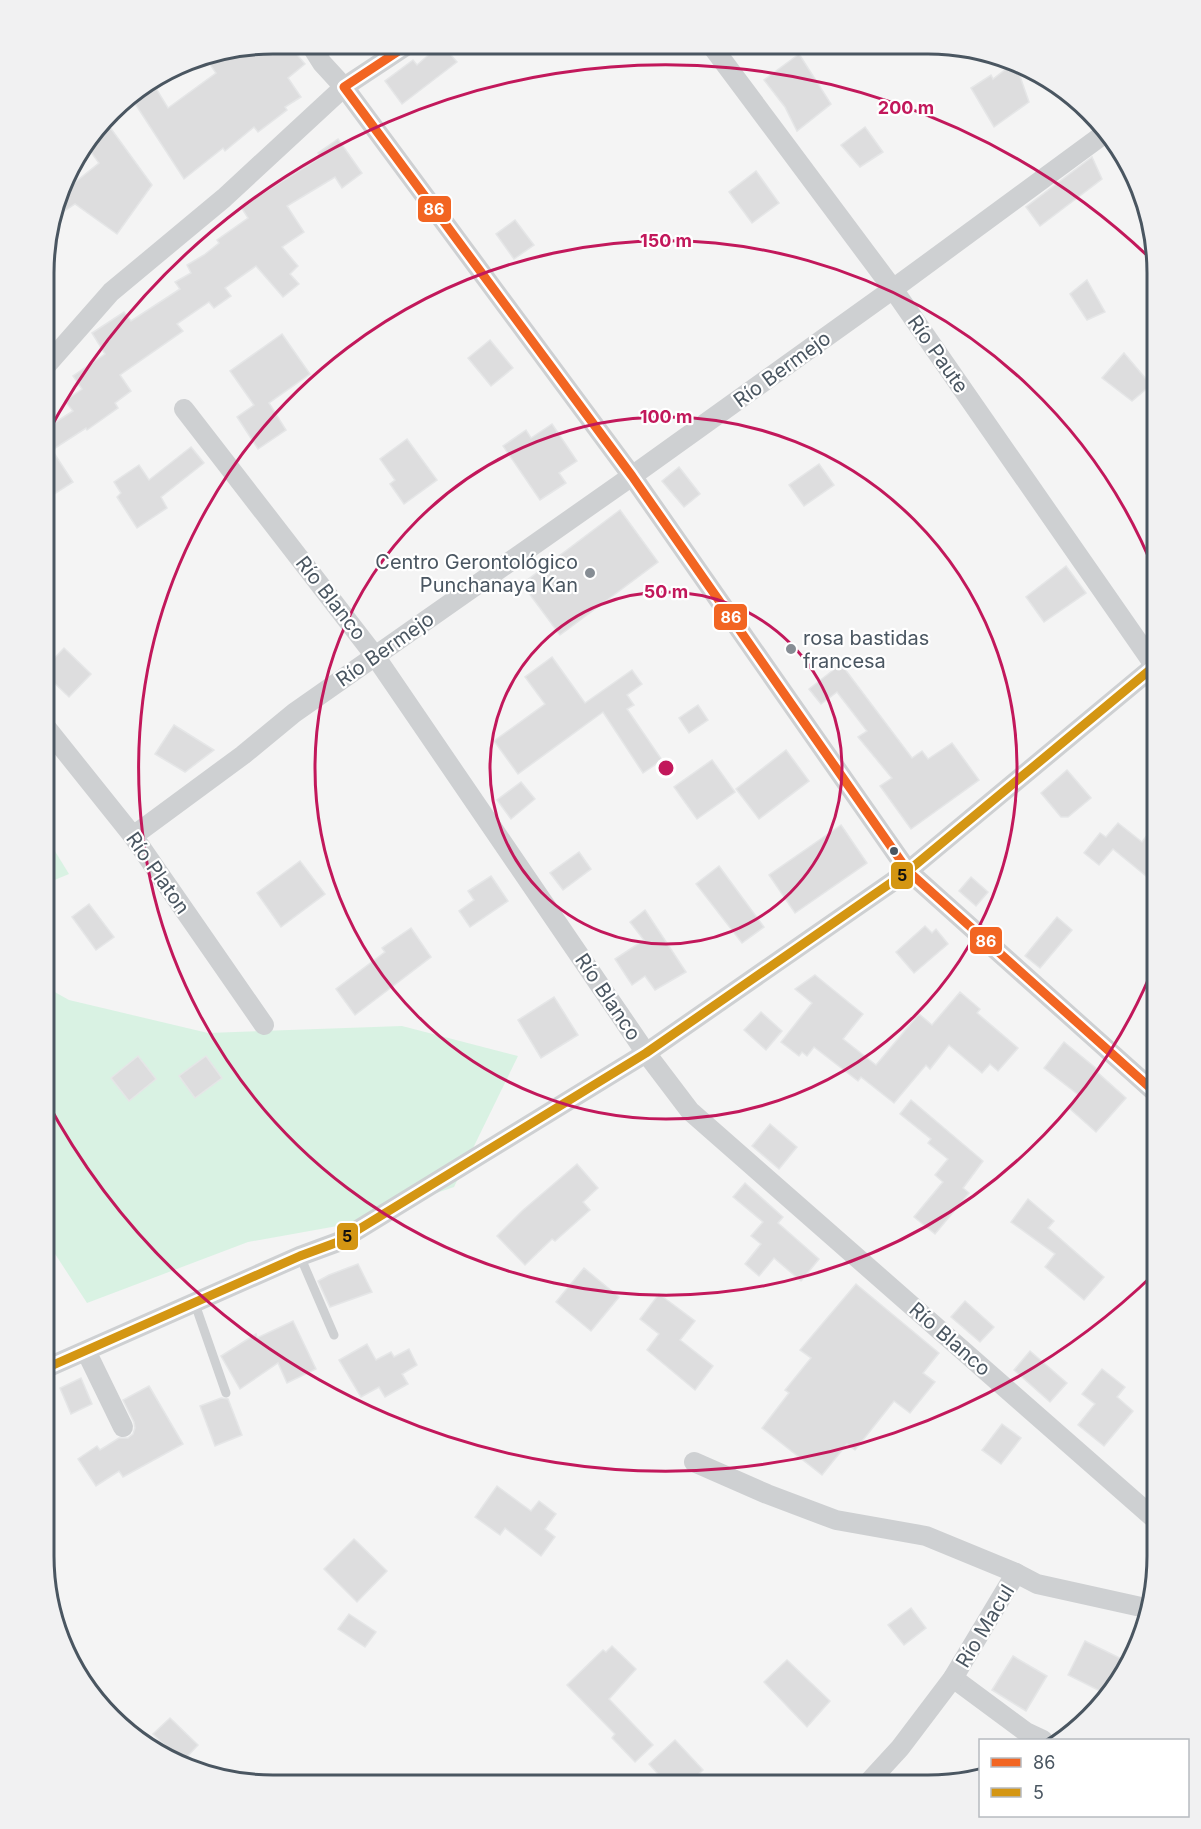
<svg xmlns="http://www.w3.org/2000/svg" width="1201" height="1829" font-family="Inter,sans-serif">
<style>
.green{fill:#d9f2e3}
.building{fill:#ddddde;stroke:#e5e6e7;stroke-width:1.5}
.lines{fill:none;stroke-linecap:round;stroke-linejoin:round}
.service{stroke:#ced0d2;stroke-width:9}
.minor{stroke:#ced0d2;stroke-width:20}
.bus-1-casing{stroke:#fff;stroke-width:14}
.bus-2-casing{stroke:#fff;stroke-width:14}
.bus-1{stroke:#f26522;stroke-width:9}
.bus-2{stroke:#d49613;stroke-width:9}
.ring{fill:none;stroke:#c2185b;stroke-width:3}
.poi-dot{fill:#868d94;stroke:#fff;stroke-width:2}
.bus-dot{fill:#4a5661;stroke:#fff;stroke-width:2}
.labels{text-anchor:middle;stroke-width:4.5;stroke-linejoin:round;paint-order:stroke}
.street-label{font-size:20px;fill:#4a5661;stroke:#fff}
.poi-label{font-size:20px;fill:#4a5661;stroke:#fff;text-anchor:end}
.rim{fill:none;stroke:#4a5661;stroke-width:3}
.centre{fill:#c2185b;stroke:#fff;stroke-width:3}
.ring-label{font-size:18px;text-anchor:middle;font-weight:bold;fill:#c2185b;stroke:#fff;stroke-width:4.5;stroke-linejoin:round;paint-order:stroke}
.line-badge{stroke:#fff;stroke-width:2}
.badge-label{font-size:16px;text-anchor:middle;font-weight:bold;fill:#fff}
.pale-badge-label{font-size:16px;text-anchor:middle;font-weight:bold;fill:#111}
</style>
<rect width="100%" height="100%" fill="#f4f4f4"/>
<g class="green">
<path d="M45,835L69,874L45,884Z"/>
<path d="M44,986L69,1000L208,1033L402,1026L518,1056L454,1187L343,1225L248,1242L87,1303L44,1237Z"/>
</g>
<g class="building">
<path d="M273,44H288L305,64L288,78L301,97L285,107L287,110L258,132L254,127L225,151L223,148L184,179L132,99L154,85L168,108L216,73L207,60L218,53L226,51L231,58L244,48Z"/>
<path d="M441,44L457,62L402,104L385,81L413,60L417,65Z"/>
<path d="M799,54L831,104L797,131L785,107L764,80Z"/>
<path d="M1015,62L1029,102L994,127L971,88L991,75L993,79Z"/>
<path d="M109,126L152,185L117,234L75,204L54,218L63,192L99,163L85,144Z"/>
<path d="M865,127L883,152L860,167L841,145Z"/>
<path d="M338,139L362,173L342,188L335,177L287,206L304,232L282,247L298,266L290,274L299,284L283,297L256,266L225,288L231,296L214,308L209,302L177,324L183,331L120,375L131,391L115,403L118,408L87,430L86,428L52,450L73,482L45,500V429L73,411L65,401L82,389L73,376L105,354L92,333L124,312L131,321L180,289L175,282L191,273L187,265L204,255L219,243L217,240L248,218L241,207L321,157L318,153Z"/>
<path d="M1092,157L1102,179L1040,226L1026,207Z"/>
<path d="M756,171L779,203L752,223L729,192Z"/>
<path d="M515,220L534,245L514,259L496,234Z"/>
<path d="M1087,280L1105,312L1087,320L1070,294Z"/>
<path d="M282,334L310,374L269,403L286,430L258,449L237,417L254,405L230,371Z"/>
<path d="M490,340L513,368L491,386L468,358Z"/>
<path d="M1124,353L1151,385L1132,401L1102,378Z"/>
<path d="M552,424L577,461L559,473L566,483L540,500L503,446L526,430L531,438Z"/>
<path d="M407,439L437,480L404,504L390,484L395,480L380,459Z"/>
<path d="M191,447L204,463L161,497L167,508L137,528L117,497L121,493L114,482L139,465L149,480Z"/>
<path d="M819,464L834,485L804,506L789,485Z"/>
<path d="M679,467L700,494L684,507L662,481Z"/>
<path d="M620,510L658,562L560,635L522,584Z"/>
<path d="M1066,566L1086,593L1044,622L1026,597Z"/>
<path d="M64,648L91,674L69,697L45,674V668Z"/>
<path d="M552,657L585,703L632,670L642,684L627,695L634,705L627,709L662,760L643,773L603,712L518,774L494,741L545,704L525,677Z"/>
<path d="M841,664L912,758L922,751L928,759L952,743L979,780L911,829L880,786L892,778L858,737L867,731L837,692L821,704L809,689Z"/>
<path d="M698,705L708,720L689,733L679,718Z"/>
<path d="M174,725L214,750L185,772L155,754Z"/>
<path d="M786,750L809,781L759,819L736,789Z"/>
<path d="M712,760L735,792L697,819L674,787Z"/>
<path d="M1067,770L1091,798L1068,817H1061L1041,793Z"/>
<path d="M521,782L535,799L511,819L497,800Z"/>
<path d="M1157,822V885L1113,849L1099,865L1084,853L1100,833L1106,837L1118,823L1142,842Z"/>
<path d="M841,825L867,863L795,913L769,875Z"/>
<path d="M579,852L591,869L563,890L550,873Z"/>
<path d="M300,861L325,894L281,927L257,893Z"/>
<path d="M719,866L764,927L742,943L696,884Z"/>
<path d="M491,876L508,901L470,927L459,911L474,900L468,891Z"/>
<path d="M971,877L988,892L976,906L959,891Z"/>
<path d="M89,904L114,937L96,950L72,917Z"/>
<path d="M645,910L686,972L655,990L645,976L632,985L615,959L644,940L630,922Z"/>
<path d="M1057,917L1072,930L1040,968L1025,956Z"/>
<path d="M925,926L932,933L936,929L948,944L914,973L896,952Z"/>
<path d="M411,928L431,957L355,1015L336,989L385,952L382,948Z"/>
<path d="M815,975L863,1014L843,1039L876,1065L919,1014L932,1025L960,992L980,1009L977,1013L1018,1048L998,1071L990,1064L982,1073L949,1045L930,1069L926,1065L894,1103L861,1077L858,1081L814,1047L807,1056L802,1052L799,1056L781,1042L812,1003L795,989Z"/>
<path d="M554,997L578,1035L541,1058L518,1020Z"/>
<path d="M761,1012L782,1031L766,1050L744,1030Z"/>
<path d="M1064,1042L1098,1070L1097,1072L1126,1098L1096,1132L1069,1108L1080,1096L1044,1068Z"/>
<path d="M138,1056L156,1079L129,1101L111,1078Z"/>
<path d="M206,1056L222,1078L195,1098L179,1076Z"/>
<path d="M911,1100L983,1161L963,1188L969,1193L935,1234L914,1217L943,1182L935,1175L948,1159L928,1143L931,1139L900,1114Z"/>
<path d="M770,1124L797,1147L779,1169L752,1146Z"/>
<path d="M577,1164L598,1188L583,1202L590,1210L555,1241L552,1239L525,1265L497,1236L522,1211Z"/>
<path d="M745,1183L783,1217L778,1223L819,1259L801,1281L774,1258L759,1276L745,1264L761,1244L751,1236L763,1222L733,1197Z"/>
<path d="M1028,1199L1054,1221L1048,1228L1104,1277L1084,1300L1045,1267L1055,1254L1011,1222Z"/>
<path d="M358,1264L372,1292L330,1307L318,1281L329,1275Z"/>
<path d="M584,1268L619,1297L591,1331L556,1302Z"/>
<path d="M856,1284L939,1353L923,1373L935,1382L910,1413L894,1401L855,1450L847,1444L822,1475L762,1428L789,1393L785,1390L811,1358L800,1350Z"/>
<path d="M659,1294L695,1321L680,1340L713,1366L695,1390L647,1350L659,1334L640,1319Z"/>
<path d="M965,1301L994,1327L980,1342L951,1317Z"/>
<path d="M293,1321L316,1369L287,1383L278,1363L240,1389L221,1356L256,1334L257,1338Z"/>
<path d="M367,1344L376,1360L391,1352L394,1357L409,1349L417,1365L402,1374L408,1384L385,1397L379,1387L361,1397L339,1360Z"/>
<path d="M1030,1351L1067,1383L1050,1402L1014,1370Z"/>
<path d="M1102,1369L1125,1387L1117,1397L1133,1411L1104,1446L1078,1425L1095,1404L1082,1394Z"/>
<path d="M81,1378L92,1404L71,1414L60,1388Z"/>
<path d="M149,1386L183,1444L123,1477L119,1471L96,1486L78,1459L97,1446L100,1450L119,1438H128L133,1434L135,1428L134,1422L123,1400Z"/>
<path d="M221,1398L228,1399L242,1435L215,1446L200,1406Z"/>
<path d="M1002,1424L1021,1438L1001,1464L982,1450Z"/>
<path d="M497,1486L531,1511L539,1501L556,1514L545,1529L555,1537L541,1556L505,1528L500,1535L475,1517Z"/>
<path d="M354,1539L387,1571L357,1602L324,1569Z"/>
<path d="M911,1608L926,1628L904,1645L888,1625Z"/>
<path d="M349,1614L376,1632L365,1647L338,1629Z"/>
<path d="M1085,1641L1126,1661L1110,1696L1068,1675Z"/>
<path d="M612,1646L636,1669L609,1699L653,1745L635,1762L612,1738L615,1734L567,1685L603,1650L606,1652Z"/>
<path d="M1013,1656L1047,1676L1026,1711L992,1690Z"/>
<path d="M787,1660L830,1701L807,1727L764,1682Z"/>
<path d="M170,1718L198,1745L182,1762L153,1734Z"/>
<path d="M675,1740L703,1770L687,1785H668L649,1764Z"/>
</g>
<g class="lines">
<g class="service">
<path d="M300,1256L334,1335"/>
<path d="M195,1304L226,1393"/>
</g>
<g class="minor">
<path d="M409,44L344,87L632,476L908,871L1157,1094"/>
<path d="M711,45L893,289L1157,669"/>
<path d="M45,367L111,292L224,198L344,87L322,63L310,44"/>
<path d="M184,409L375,656L646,1053L690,1111L1157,1521"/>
<path d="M45,726L133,836L264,1025"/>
<path d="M133,836L243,755L294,713L632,476L893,289L1108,131"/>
<path d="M86,1351L123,1427"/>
<path d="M44,1369L300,1256L338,1242L646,1053L908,871L1157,664"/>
<path d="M694,1462L767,1494L836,1520L926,1536L1016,1573"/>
<path d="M953,1678L1026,1732L1043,1740"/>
<path d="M866,1785L900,1748L953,1678L1016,1573L1037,1584L1150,1609"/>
</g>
<g class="bus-1-casing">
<path id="bus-1" d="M409,44L344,87L632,476L908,871L1157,1094"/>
</g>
<g class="bus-2-casing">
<path id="bus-2" d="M44,1369L300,1256L338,1242L646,1053L908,871L1157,664"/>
</g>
<use href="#bus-1" class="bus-1"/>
<use href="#bus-2" class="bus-2"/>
</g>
<g class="ring">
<circle cx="666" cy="768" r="176"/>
<circle cx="666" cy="768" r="351"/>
<path d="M1156 961A527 527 0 1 1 1156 575"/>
<path d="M1154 1274A703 703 0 0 1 45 1098M45 438A703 703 0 0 1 1154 262"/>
</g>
<g class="poi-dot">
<circle cx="590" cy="573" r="6"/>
<circle cx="791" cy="649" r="6"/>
</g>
<circle class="bus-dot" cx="894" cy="851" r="5"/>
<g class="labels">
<g class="street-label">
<text transform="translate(938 354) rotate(55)" y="7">Río Paute</text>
<text transform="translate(782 369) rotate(-36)" y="7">Río Bermejo</text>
<text transform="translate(331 598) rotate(52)" y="7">Río Blanco</text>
<text transform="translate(385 649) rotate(-35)" y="7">Río Bermejo</text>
<text transform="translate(158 873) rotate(55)" y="7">Río Platon</text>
<text transform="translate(608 997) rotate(56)" y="7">Río Blanco</text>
<text transform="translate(950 1339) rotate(41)" y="7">Río Blanco</text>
<text transform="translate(985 1626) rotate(-59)" y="7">Río Macul</text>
</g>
<g class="poi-label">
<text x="578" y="569">Centro Gerontológico<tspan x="578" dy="23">Punchanaya Kan</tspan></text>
<text x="803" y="645" text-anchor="start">rosa bastidas<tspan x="803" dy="23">francesa</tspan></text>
</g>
</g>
<path d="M0 0H1201V1829H0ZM273 54H928A219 219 0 0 1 1147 273V1556A219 219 0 0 1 928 1775H273A219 219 0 0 1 54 1556V273A219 219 0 0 1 273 54Z" fill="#f1f1f2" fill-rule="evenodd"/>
<path class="rim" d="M273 54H928A219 219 0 0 1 1147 273V1556A219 219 0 0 1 928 1775H273A219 219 0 0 1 54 1556V273A219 219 0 0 1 273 54Z"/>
<circle cx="666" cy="768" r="9" class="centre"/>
<g class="ring-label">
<text x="906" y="114">200 m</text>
<text x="666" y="247">150 m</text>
<text x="666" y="423">100 m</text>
<text x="666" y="598">50 m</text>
</g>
<g class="line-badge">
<rect x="417" y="195" width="35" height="28" rx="6" fill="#f26522"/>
<rect x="713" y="603" width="35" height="28" rx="6" fill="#f26522"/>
<rect x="890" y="861" width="24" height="29" rx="6" fill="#d49613"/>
<rect x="969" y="926" width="34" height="29" rx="6" fill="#f26522"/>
<rect x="336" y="1222" width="23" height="29" rx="6" fill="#d49613"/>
</g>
<g class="badge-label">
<text x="434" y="215">86</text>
<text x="731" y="623">86</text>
<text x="986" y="947">86</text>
</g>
<g class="pale-badge-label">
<text x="902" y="881">5</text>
<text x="347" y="1242">5</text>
</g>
<rect x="979" y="1739" width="210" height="78" fill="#ffffff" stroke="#b7bbc0" stroke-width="1.5"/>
<rect x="991" y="1758" width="30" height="9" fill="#f26522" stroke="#b7bbc0" stroke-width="1.5"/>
<text x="1033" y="1769" font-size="18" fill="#4a5661">86</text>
<rect x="991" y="1788" width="30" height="9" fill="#d49613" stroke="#b7bbc0" stroke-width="1.5"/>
<text x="1033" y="1799" font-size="18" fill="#4a5661">5</text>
</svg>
